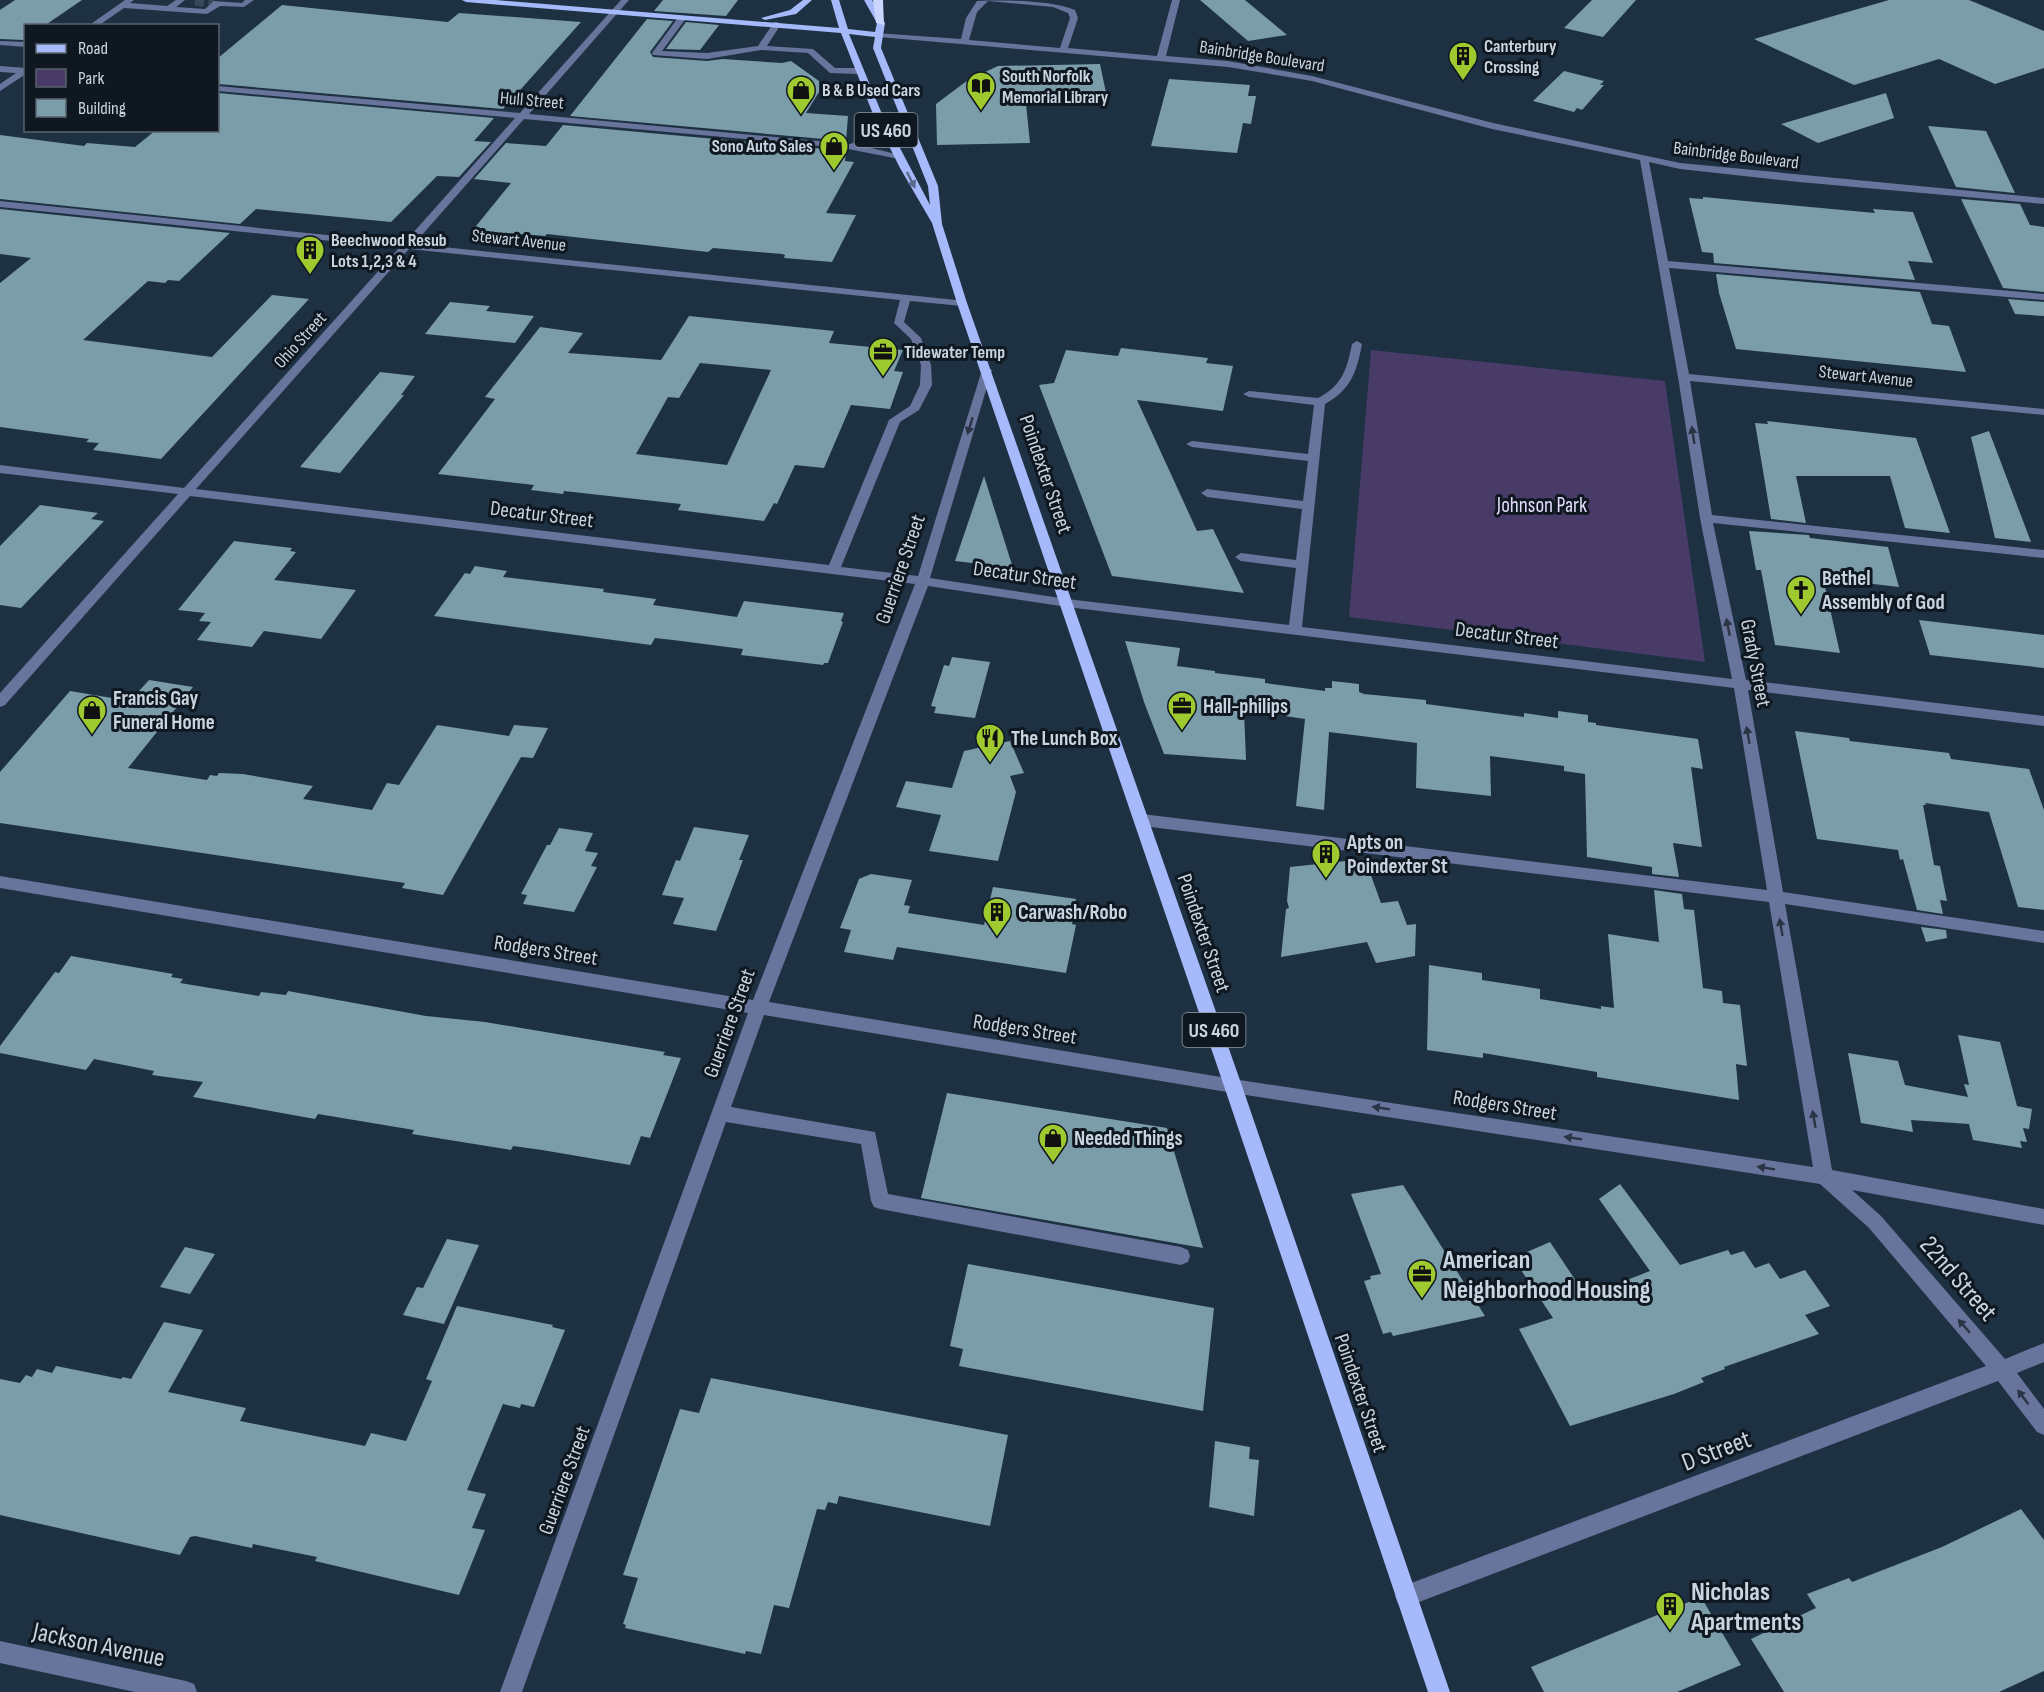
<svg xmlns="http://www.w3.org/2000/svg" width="2044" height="1692" font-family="'Sofia Sans Condensed',sans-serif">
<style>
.green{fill:#483b68}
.building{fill:#7b9ca9;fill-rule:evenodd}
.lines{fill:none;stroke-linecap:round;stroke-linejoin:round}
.minor-tunnel{stroke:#37495b;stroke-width:9;stroke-dasharray:9 4.5;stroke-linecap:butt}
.minor{fill:#68749b;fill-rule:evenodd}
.major{fill:#a6b9fa;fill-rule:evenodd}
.highway{fill:#cad6fd;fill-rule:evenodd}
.oneway{fill:#5a688d}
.oneway2{fill:#2a3445}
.labels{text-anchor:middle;stroke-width:6;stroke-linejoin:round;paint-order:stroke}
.far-poi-label{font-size:18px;font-weight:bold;fill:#c8d4e0;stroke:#0f1820;text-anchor:start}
.far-street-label{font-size:18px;fill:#c8d4e0;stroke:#0f1820}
.shield{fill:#0f1820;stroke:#909ca6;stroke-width:1.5}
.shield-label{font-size:20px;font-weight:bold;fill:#c8d4e0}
.street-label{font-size:21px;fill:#c8d4e0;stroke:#0f1820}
.park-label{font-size:21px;fill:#e4dcfc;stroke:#0f1820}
.poi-label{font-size:21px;font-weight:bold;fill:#c8d4e0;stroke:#0f1820;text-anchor:start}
.near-poi-label{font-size:26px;font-weight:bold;fill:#c8d4e0;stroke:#0f1820;text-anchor:start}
.near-street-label{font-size:26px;fill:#c8d4e0;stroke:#0f1820}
</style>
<rect width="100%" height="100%" fill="#1d3143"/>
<path class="green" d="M1371,350L1665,381L1705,662L1349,617Z"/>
<g class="building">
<path d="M15,0H82L44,26H26V38L23,40L0,39V10Z"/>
<path d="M663,0H738L726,16L654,11Z"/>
<path d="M1200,0H1245L1287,35L1248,41Z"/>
<path d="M1592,0H1636L1603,37L1564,28Z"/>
<path d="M1889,0H1969L2044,31V68L1995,84L1939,59L1854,85L1754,39Z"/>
<path d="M282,5L448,22L459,13L581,22L503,109L218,84V58Z"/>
<path d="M647,19L673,21L650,52L653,57L707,61L723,59L782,63L791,61L819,81V92L806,113L848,116L846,141L570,116Z"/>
<path d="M686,22L719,25L700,50L666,49Z"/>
<path d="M1100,64L1108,102L1026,104L1030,143L937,145L936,104L968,80L998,66Z"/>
<path d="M1564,71L1604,81L1600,85H1604L1582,110L1577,108L1574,112L1533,101Z"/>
<path d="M1169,79L1250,85L1248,96H1256L1251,124L1243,123L1237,153L1151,146Z"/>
<path d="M218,93L494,118L474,141L491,142L459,177L437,176L391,222L256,209L240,224L0,199V135L84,146L87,143L135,147L156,130H218Z"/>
<path d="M1886,93L1894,118L1818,143L1781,124Z"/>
<path d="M563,125L846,151L845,161L854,162L826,213L856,215L832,262L784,258L785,255L782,254L713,248L708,252L547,234L545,236L533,235L472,231L511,183L474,179L506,143L546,146Z"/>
<path d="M1928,126L1986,131L2015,193L1956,187Z"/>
<path d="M1703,197L1875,213L1873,209L1913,212L1933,263L1908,261L1915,280L1714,263L1713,253L1702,252L1689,198L1703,199Z"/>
<path d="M1961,199L2020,204L2030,225L2044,227V292L2003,288Z"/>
<path d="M0,209L230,233L179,281L168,280L165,283L148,281L83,340L212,357L272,295L309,299L161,459L93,450L99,443L86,442L89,439L0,427V283L31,258L0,254Z"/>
<path d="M1716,274L1920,292L1932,324L1949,326L1966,372L1736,349L1719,293Z"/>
<path d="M2008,299L2044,302V316L2015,314Z"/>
<path d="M450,302L490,306L486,311L534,316L515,343L425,334Z"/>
<path d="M689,316L834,331L829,343L903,350L894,371L903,372L890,409L851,405L824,468L795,465L777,504L774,503L764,521L678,510L681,504L564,491L563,494L531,490L534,485L438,474L495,399L485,397L540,327L583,333L568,353L661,360ZM700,363L771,370L727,465L636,454L668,397L679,398Z"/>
<path d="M1121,348L1208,358L1206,363L1233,366L1223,411L1137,400L1197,531L1213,529L1244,593L1112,576L1039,385L1054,383L1066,350L1118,356Z"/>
<path d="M380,372L415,376L401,395H404L340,473L300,467Z"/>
<path d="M1767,421L1916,438L1950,533L1905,528L1890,476H1796L1806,523L1771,519L1755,423L1768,424Z"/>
<path d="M1989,431L2031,542L1995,538L1971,437Z"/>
<path d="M984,476L1013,568L955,561Z"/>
<path d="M40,505L98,513L91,519L104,521L21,608L0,605V546Z"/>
<path d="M1749,531L1809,535L1810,538L1888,547L1899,587L1823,578L1840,653L1775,645L1761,570H1756Z"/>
<path d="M234,541L292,548L290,551L296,552L274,580L356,590L321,639L264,631L252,647L197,640L211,622L199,621L205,613L178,610Z"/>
<path d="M475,566L507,571L503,577L604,589L603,592L656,599L653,605L737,617L744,601L844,613L841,621L843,622L828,663H824L823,665L741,655L743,649L673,640L655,638L651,645L434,616L465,573L470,574Z"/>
<path d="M1919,620L2044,635V668L1930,655Z"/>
<path d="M1125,641L1180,648L1177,666L1215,671V673L1265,679V683L1325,691V688H1332V681L1359,684V692L1364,694L1426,700V704L1524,717V713L1558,718V711L1588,715V722L1596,723V725L1698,739L1703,769L1691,767L1702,847L1673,843L1679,877L1652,874V867L1587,857L1585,774L1564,771V766L1490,756L1491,796L1416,788L1417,743L1329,732L1324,810L1296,806L1305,719L1244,710L1246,760L1164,754L1144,702Z"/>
<path d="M952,657L990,662L975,718L934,713L936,707L931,706L944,665L949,666Z"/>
<path d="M149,680L193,687L128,768L207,780L210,775L217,776L219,773L243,774L313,786L303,799L372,810L387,783L399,785L437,725L509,736L514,725L548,728L533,758L521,757L443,895L402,888L405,883L0,823V772L70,691L130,701Z"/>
<path d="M1795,731L1849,738L1850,741L1949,753L1951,759L2029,769L2044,810V910L2018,907L1989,812L1925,803L1926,805H1923L1934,865L1940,866L1947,901L1940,900L1943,914L1917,910L1903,859L1900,860L1898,850L1817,839Z"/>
<path d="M1010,741L1024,773L1010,776L1016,792L998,861L929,851L941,815L896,807L906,781L952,788L964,751Z"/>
<path d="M694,827L749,835L739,860H743L716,931L673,924L684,898L662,895L676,860L680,861Z"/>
<path d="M559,828L593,833L585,851L598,853L591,866L597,867L574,912L523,904L527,895L521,894L547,845H550Z"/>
<path d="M1365,859L1381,903L1398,901L1407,925L1416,924L1415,956L1376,963L1367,942L1281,957L1286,909L1289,908L1287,901L1290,867Z"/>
<path d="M871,874L912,880L904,905L910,906L908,913L984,925L993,887L1076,899L1072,924L1076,925L1066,973L897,947L893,960L844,952L851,930L840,928L859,879Z"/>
<path d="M1654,890L1682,894L1684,909L1694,910L1703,988L1722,991L1723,1003L1740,1005L1747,1066L1736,1064L1739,1100L1597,1077V1072L1483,1053V1058L1427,1050L1429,965L1482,973V980L1540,989V999L1601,1009V1006L1614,1008L1608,934L1659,942Z"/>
<path d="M1921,927L1946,930L1947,938L1926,942Z"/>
<path d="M71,956L173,974L171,977L183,979L180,983L259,996L261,992L286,995L288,991L426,1016L485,1022L665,1052L663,1055L681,1058L650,1138L641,1136L630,1165L542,1150L513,1146L511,1150L412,1134L414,1130L318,1114L315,1119L193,1097L203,1082L152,1075L154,1071L94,1059L86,1070L0,1053V1046L55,972L59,973Z"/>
<path d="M1958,1035L2000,1042L2017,1106L2032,1109L2029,1129L2023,1128L2027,1142L2020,1141L2022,1148L1973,1140L1969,1124L1911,1120L1913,1132L1861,1123L1848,1053L1898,1061L1905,1085L1968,1097L1964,1084L1969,1085Z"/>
<path d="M947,1093L1167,1128L1203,1248L921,1198Z"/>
<path d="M1620,1184L1680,1265L1728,1250L1731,1255L1744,1251L1755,1268L1769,1263L1780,1279L1805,1270L1830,1306L1805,1315L1819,1334L1724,1367L1725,1369L1701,1378L1704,1382L1674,1394L1570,1426L1519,1329L1553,1318L1513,1258L1550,1242L1586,1296L1650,1271L1599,1199Z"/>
<path d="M1403,1185L1468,1289L1485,1316L1393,1336L1391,1332L1383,1334L1364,1281L1371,1279L1370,1276L1381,1274L1351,1194Z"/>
<path d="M447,1239L479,1245L444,1324L403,1315L417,1287L423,1288Z"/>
<path d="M185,1247L215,1254L190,1294L160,1287Z"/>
<path d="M968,1264L1214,1308L1203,1411L959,1366L963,1349L950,1346Z"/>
<path d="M457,1306L553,1325L552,1327L565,1330L534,1407L521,1404L520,1408L503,1404L467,1490L486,1494L472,1528L485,1530L459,1595L315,1561L317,1557L253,1544L252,1548L195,1536L190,1537L180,1555L0,1515V1379L20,1383L26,1375L32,1377L37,1369L52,1373L56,1366L121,1379L123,1377L131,1379L164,1322L203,1330L168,1392L246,1408L240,1421L365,1446L371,1433L406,1441L432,1381L426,1379Z"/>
<path d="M711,1378L1008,1435L990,1526L839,1496L837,1504L828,1502L825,1510L817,1509L789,1608L774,1605L761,1654L746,1651L745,1654L625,1628L626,1625L623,1624L638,1578L623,1575L680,1409L699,1413Z"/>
<path d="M1215,1441L1250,1447L1249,1459L1259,1460L1254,1516L1209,1507Z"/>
<path d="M2021,1509L2044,1540V1671L1999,1692H1784L1751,1639L1816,1608L1807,1594L1849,1578L1852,1582L1942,1547Z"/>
<path d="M1701,1597L1741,1665L1677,1692H1544L1531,1667Z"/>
</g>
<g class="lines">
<path class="minor-tunnel" d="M195,1L214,3"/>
<g class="minor">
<path d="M125,0H134L130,3L167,6L176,0H185L176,7L205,9L214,1L242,3L245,0H254L244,7L220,6L207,14L124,8L98,26H88Z"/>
<path d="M621,0H629L529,114L850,144L872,136L884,124L888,127L878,140L859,145L904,156L899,159L843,148L524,119L414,244L966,301L967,303L962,306L910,301L904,322L921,338L931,365L932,385L919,410L900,422L841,567L918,576L982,370L987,367L992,370L930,578L1067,599L1289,625L1296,568L1241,561L1235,557L1241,553L1296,560L1302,509L1207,497L1201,493L1207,489L1303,501L1308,461L1192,447L1186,444L1192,441L1308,454L1314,405L1249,397L1243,394L1249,391L1318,398C1342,386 1347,369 1352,344L1357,341L1362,344C1357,371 1351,390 1325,404L1302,627L1732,679L1700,518L1678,377L1640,160L1492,129L1312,81L1228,67L879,37L875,35L876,33L961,39L966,18L977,1C1005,0 1049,0 1075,10L1078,18L1068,48L1157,56L1172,0H1180L1166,56L1228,61L1312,76L1493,123L1680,163L2044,198V204L1799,182L1680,169L1649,162L1668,261L2044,294V300L1669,268L1689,374L2044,409V415L1690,381L1712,515L2044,550V558L1713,523L1746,680L2044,716V726L1748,690L1783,892L2044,931V943L1785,904L1832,1170L2044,1209V1225L1852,1190L1881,1216L2005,1359L2044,1343V1362L2017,1373L2044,1409V1435L2037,1432L1998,1381L1406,1607L1398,1604L1395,1596L1398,1588L1406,1585L1986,1366L1869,1228L1820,1184L1233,1093L764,1015L731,1107L875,1132L888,1194L1181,1247L1188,1250L1190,1256L1188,1262L1181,1265L880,1209L874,1207L871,1201L861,1144L726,1122L522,1692H500L748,1013L0,888V876L753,1000L915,584L190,496L5,705L0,707V693L178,494L0,473V465L184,488L399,248L0,207V201L404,243L515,118L218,91V86L520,113ZM988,1L1053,7L1068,13L1070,18L1060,48L969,40L977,12ZM409,249L900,300L894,323L911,339L921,365L920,385L910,406L889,420L829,565L196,489ZM928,586L1067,607L1734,688L1767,890L1142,814L1137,816L1135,820L1137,824L1142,826L1769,902L1813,1167L1233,1079L769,1002Z"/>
<path d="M680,15L687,17L662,51L707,53L758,46L774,22H777L781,24L767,46L813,49L835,68H859L863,71L859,74L830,73L808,53L761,50L707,59L653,55L652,53Z"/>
<path d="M0,41L26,42V47L0,45Z"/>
<path d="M0,66L26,68V74L0,91V84L16,73L0,72Z"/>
<path d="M0,1641L186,1681L194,1684L197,1692H135L0,1663Z"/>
</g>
<g class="major">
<path d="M462,0H496L839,28L831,0H839L848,29L875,32L877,23L864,0H872L885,23L881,48L938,186L942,224L967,303L1242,1086L1450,1692H1428L1224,1086L957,303L932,223L900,168L873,114L841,33L466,2ZM849,34L875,37L873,48L928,186L930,205L882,114Z"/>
<path d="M803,0H812L796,14L765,20L761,18L790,10Z"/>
</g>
<path class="highway" d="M873,0H883L884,25L876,23Z"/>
</g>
<defs><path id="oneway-solid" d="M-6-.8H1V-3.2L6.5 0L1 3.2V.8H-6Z" transform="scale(1.5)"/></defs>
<use class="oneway" href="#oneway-solid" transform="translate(911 180) rotate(63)"/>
<g class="oneway2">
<use href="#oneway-solid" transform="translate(970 426) rotate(107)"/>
<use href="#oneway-solid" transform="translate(1693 435) rotate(-99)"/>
<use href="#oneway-solid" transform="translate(1728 627) rotate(-101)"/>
<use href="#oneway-solid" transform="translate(1748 735) rotate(-100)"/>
<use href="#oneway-solid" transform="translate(1781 927) rotate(-100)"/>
<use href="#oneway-solid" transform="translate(1381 1108) rotate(-171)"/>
<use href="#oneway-solid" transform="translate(1814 1119) rotate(-100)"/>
<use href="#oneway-solid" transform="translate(1573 1138) rotate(-171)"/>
<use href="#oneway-solid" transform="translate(1766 1168) rotate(-171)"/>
<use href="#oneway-solid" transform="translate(1964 1326) rotate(-131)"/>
<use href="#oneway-solid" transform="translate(2023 1397) rotate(-127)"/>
</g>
<defs>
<g id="building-pin" transform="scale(1.5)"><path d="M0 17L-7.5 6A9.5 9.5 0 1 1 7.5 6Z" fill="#9eca2f" stroke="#0f1820"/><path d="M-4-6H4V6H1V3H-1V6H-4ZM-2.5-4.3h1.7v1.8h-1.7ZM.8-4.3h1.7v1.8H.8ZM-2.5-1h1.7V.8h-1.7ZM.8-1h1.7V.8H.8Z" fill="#111"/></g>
<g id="library-pin" transform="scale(1.5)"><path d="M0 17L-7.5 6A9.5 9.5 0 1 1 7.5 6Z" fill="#9eca2f" stroke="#0f1820"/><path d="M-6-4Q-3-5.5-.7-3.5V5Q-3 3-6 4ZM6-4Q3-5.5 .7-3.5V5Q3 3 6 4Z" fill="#111"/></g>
<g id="shop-pin" transform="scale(1.5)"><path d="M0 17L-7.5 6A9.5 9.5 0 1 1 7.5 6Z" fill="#9eca2f" stroke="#0f1820"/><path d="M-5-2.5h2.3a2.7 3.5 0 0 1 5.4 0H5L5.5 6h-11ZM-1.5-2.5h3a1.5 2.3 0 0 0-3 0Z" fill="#111"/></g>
<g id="office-pin" transform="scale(1.5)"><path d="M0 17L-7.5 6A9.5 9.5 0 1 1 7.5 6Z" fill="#9eca2f" stroke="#0f1820"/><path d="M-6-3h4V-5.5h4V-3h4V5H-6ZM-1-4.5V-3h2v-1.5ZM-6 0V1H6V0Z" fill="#111"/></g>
<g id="church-pin" transform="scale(1.5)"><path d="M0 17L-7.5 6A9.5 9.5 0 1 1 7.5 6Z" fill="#9eca2f" stroke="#0f1820"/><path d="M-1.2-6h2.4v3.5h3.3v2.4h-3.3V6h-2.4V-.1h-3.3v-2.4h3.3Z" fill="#111"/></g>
<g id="restaurant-pin" transform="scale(1.5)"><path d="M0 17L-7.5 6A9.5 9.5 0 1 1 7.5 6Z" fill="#9eca2f" stroke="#0f1820"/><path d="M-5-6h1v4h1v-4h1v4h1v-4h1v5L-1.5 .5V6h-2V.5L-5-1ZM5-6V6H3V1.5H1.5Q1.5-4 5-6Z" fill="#111"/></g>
</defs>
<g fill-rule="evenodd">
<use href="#building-pin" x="1463" y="56"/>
<use href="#library-pin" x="981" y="86"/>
<use href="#shop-pin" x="801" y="90"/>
<use href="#shop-pin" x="834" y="146"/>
<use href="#building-pin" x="310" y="250"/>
<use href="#office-pin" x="883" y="352"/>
<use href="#church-pin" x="1801" y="590"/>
<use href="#office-pin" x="1182" y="706"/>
<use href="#shop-pin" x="92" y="710"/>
<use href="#restaurant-pin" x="990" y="738"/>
<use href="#building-pin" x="1326" y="854"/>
<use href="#building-pin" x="997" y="912"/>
<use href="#shop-pin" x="1053" y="1138"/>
<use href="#office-pin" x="1422" y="1274"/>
<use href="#building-pin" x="1670" y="1606"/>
</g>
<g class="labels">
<g class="far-poi-label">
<text x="1484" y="52">Canterbury<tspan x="1484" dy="21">Crossing</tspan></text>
<text x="1002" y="82">South Norfolk<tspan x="1002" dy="21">Memorial Library</tspan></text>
<text x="822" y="96">B &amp; B Used Cars</text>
<text x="813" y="152" text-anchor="end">Sono Auto Sales</text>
<text x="331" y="246">Beechwood Resub<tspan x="331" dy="21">Lots 1,2,3 &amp; 4</tspan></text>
<text x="904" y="358">Tidewater Temp</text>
</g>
<g class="far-street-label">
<text transform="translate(1262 56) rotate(9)" y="6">Bainbridge Boulevard</text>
<text transform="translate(532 100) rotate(5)" y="6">Hull Street</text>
<text transform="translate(1736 155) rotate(7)" y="6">Bainbridge Boulevard</text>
<text transform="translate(519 240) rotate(6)" y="6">Stewart Avenue</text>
<text transform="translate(300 340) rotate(-48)" y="6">Ohio Street</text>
<text transform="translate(1866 376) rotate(6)" y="6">Stewart Avenue</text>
</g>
<g class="shield">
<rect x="854.5" y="113" width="63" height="34" rx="4.5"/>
<rect x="1182.5" y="1013" width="63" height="34" rx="4.5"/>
</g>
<g class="shield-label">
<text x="886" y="137">US 460</text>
<text x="1214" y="1037">US 460</text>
</g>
<g class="street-label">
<text transform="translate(1046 474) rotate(71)" y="7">Poindexter Street</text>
<text transform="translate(542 514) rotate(7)" y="7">Decatur Street</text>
<text transform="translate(900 569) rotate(-71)" y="7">Guerriere Street</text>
<text transform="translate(1025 575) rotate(8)" y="7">Decatur Street</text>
<text transform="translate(1507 635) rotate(7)" y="7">Decatur Street</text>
<text transform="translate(1756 663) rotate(79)" y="7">Grady Street</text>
<text transform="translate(1204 933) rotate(71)" y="7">Poindexter Street</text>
<text transform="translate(546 950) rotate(9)" y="7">Rodgers Street</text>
<text transform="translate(729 1023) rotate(-70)" y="7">Guerriere Street</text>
<text transform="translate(1025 1029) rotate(9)" y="7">Rodgers Street</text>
<text transform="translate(1505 1105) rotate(9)" y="7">Rodgers Street</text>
<text transform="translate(1361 1393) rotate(71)" y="7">Poindexter Street</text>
<text transform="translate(564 1480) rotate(-70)" y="7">Guerriere Street</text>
</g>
<g class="park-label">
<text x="1542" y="512">Johnson Park</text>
</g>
<g class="poi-label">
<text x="1822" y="585">Bethel<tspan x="1822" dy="24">Assembly of God</tspan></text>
<text x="113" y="705">Francis Gay<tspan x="113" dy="24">Funeral Home</tspan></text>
<text x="1203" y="713">Hall-philips</text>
<text x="1011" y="745">The Lunch Box</text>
<text x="1347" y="849">Apts on<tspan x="1347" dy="24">Poindexter St</tspan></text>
<text x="1018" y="919">Carwash/Robo</text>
<text x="1074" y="1145">Needed Things</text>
</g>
<g class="near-poi-label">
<text x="1443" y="1268">American<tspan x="1443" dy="30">Neighborhood Housing</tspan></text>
<text x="1691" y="1600">Nicholas<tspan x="1691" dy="30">Apartments</tspan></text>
</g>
<g class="near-street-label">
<text transform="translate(1959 1278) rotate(49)" y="9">22nd Street</text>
<text transform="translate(1716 1450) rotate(-21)" y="9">D Street</text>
<text transform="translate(99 1644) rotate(12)" y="9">Jackson Avenue</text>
</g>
</g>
<rect x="24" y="24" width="195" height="108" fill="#0f1820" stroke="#59636d" stroke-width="1.5"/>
<rect x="36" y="44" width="30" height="9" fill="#a6b9fa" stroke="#59636d" stroke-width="1.5"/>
<text x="78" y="54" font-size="18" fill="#c8d4e0">Road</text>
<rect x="36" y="69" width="30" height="18" fill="#483b68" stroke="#59636d" stroke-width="1.5"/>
<text x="78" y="84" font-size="18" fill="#c8d4e0">Park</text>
<rect x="36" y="99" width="30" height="18" fill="#7b9ca9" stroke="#59636d" stroke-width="1.5"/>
<text x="78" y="114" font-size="18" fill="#c8d4e0">Building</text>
</svg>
